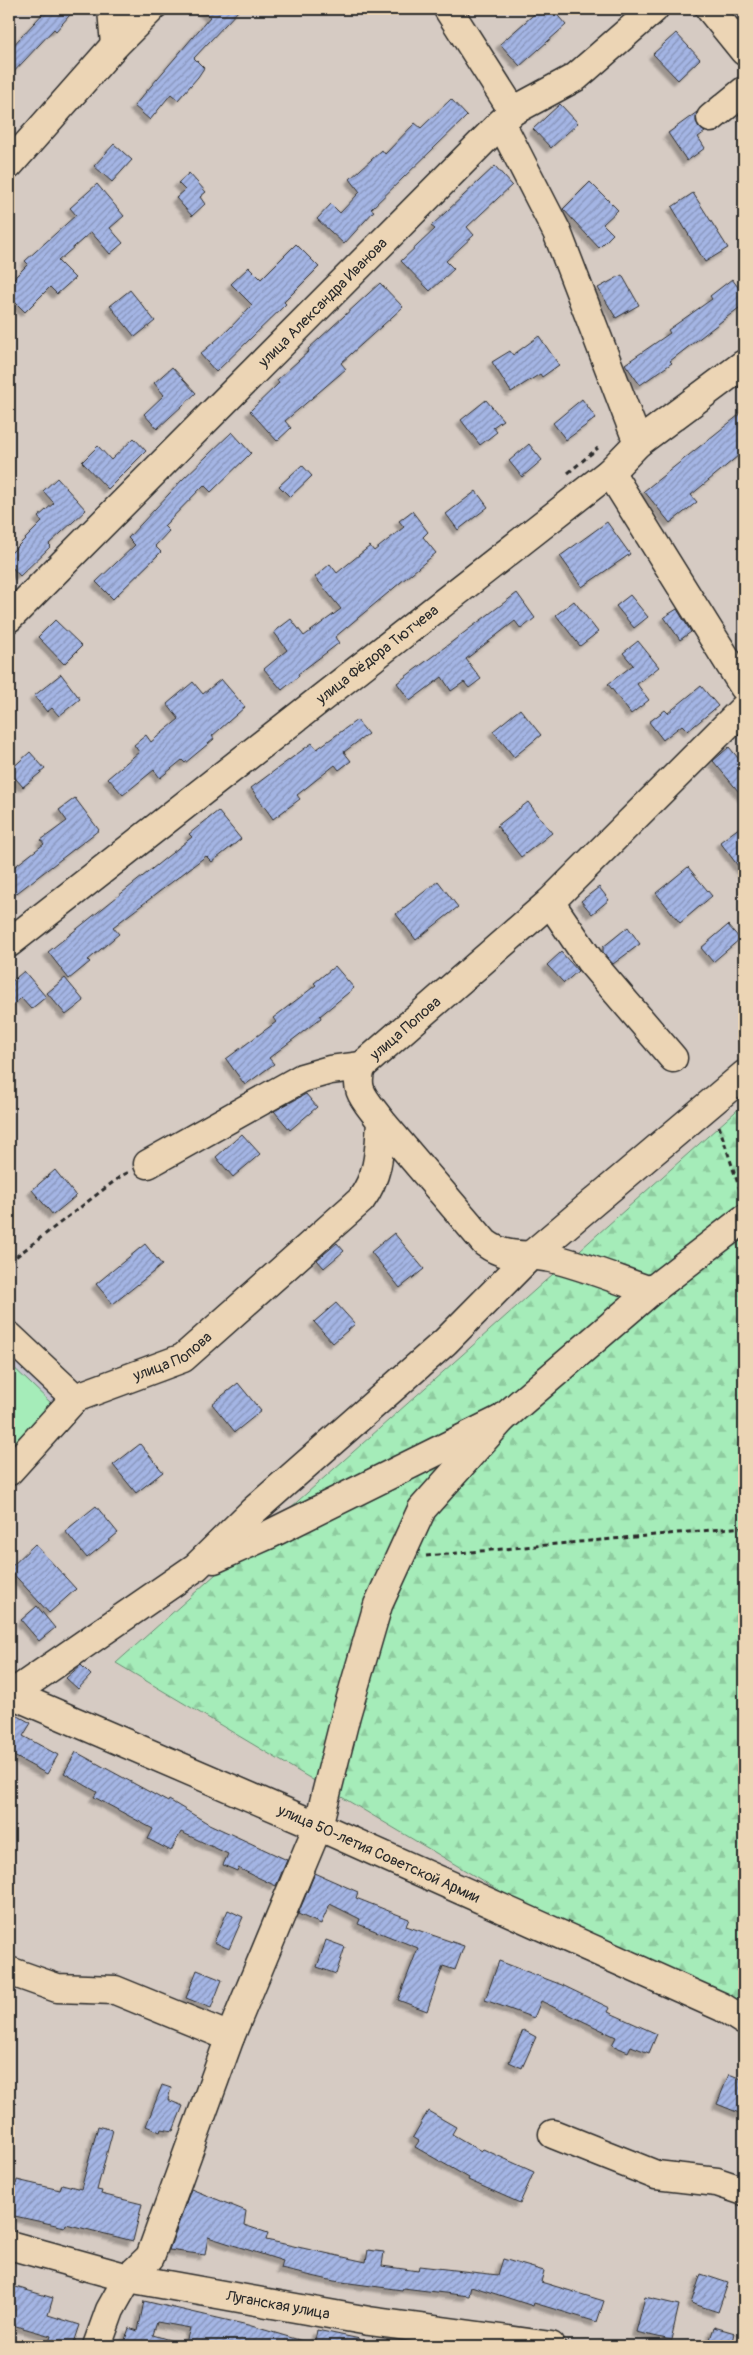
<svg xmlns="http://www.w3.org/2000/svg" width="753" height="2355" font-family="Pangolin,sans-serif">
<style>
.built{fill:#c7c4cd}
.forest{fill:url(#forest-firs);stroke:#688c72}
.pitch{fill:#a5ecb9;stroke:#688c72}
.building{fill:url(#building-hatch);stroke:#2b2b2b;filter:url(#shadow)}
.lines{fill:none;stroke-linecap:round;stroke-linejoin:round}
.minor-casing{stroke:#2b2b2b;stroke-width:31}
.path{stroke:#2b2b2b;stroke-width:3;stroke-dasharray:5 4;stroke-linecap:butt}
.minor{stroke:#ecd5b5;stroke-width:28}
.labels{text-anchor:middle;stroke-width:4;stroke-linejoin:round;paint-order:stroke}
.street-label{font-size:15px;fill:#2b2b2b;stroke:#ecd5b5}
</style>
<defs>
<pattern id="forest-firs" width="22" height="20" patternUnits="userSpaceOnUse" patternTransform="scale(1.25)"><rect width="22" height="20" fill="#a5ecb9"/><path d="M5 1l3.5 6h-7zM16 11l3.5 6h-7z" fill="#8ecb9f"/></pattern>
<pattern id="building-hatch" width="6" height="6" patternUnits="userSpaceOnUse" patternTransform="scale(1.25)"><rect width="6" height="6" fill="#a4b5e4"/><path d="M-1 1l2-2M0 6l6-6M5 7l2-2" fill="none" stroke="#8693b9"/></pattern>
<filter id="shadow"><feDropShadow dx="-4.5" dy="4.5" stdDeviation="1" flood-color="#0004"/></filter>
</defs>
<rect width="100%" height="100%" fill="#d6cbc3"/>
<filter id="ink" filterUnits="userSpaceOnUse"><feTurbulence type="fractalNoise" baseFrequency=".02" numOctaves="2"/><feDisplacementMap in="SourceGraphic" scale="10" xChannelSelector="R" yChannelSelector="G"/><feConvolveMatrix kernelMatrix="1 2 1 2 8 2 1 2 1" color-interpolation-filters="sRGB"/></filter>
<g filter="url(#ink)">
<path class="built" d="M9,1352L60,1403L9,1457Z"/>
<path class="forest" d="M744,1104V2036L116,1663Z"/>
<path class="pitch" d="M9,1363L52,1404L9,1448Z"/>
<g class="building">
<path d="M47,9H75L56,31L54,29L9,77V50Z"/>
<path d="M201,9H240L194,58L204,68L198,77L178,100L171,94L150,120L134,106L210,17Z"/>
<path d="M540,9H552L566,25L520,66L500,44Z"/>
<path d="M676,33L700,59L678,80L653,54Z"/>
<path d="M451,99L467,116L371,209L374,211L344,244L317,219L331,204L340,213L360,192L350,179L382,150L385,154L415,123L421,128Z"/>
<path d="M560,104L578,123L551,148L533,129Z"/>
<path d="M697,112L696,121L699,127L705,132L698,137L705,148L687,161L668,133Z"/>
<path d="M114,144L132,160L112,182L94,166Z"/>
<path d="M495,166L512,185L467,227L474,235L446,261L454,269L430,291L401,261L435,229L431,226Z"/>
<path d="M189,173L206,192L200,197L205,204L192,216L176,198L185,190L178,183Z"/>
<path d="M590,182L618,210L603,224L613,234L599,248L563,209Z"/>
<path d="M97,184L124,216L110,228L123,243L110,254L91,232L58,261L75,278L57,294L50,287L25,312L9,296V283L28,264L25,261L76,215L70,208Z"/>
<path d="M693,193L728,248L705,262L672,207Z"/>
<path d="M296,244L319,267L284,302L286,304L216,372L200,354L228,330L252,305L231,284L249,267L261,279Z"/>
<path d="M622,275L639,305L616,318L598,288Z"/>
<path d="M732,279L744,295V304L670,361L672,363L640,385L625,364L670,333L668,330L712,299L710,296Z"/>
<path d="M380,283L403,307L341,363L346,369L285,421L291,428L277,441L250,411L279,383L277,380L309,351L308,349Z"/>
<path d="M130,290L155,321L135,337L110,306Z"/>
<path d="M539,336L559,365L542,377L540,374L511,392L492,362L510,351L513,355Z"/>
<path d="M172,367L196,393L157,429L144,414L164,395L154,383Z"/>
<path d="M582,399L596,418L566,440L553,423Z"/>
<path d="M486,400L503,420L493,427L497,432L480,445L461,420Z"/>
<path d="M744,411V451L691,495L697,502L670,523L644,491Z"/>
<path d="M232,432L251,453L211,492L204,485L164,526L169,531L155,546L161,552L113,599L96,582L135,545L128,538L182,480Z"/>
<path d="M134,438L146,451L108,489L82,462L98,446L111,460Z"/>
<path d="M529,444L542,460L522,477L509,461Z"/>
<path d="M302,465L312,476L290,497L279,486Z"/>
<path d="M57,478L86,510L49,544L51,546L20,576L9,564V555L42,522L38,517L54,503L43,491Z"/>
<path d="M476,491L488,507L458,530L446,514Z"/>
<path d="M412,511L428,532L423,537L436,553L335,637L339,643L298,674L299,676L282,690L264,669L287,650L274,632L291,619L304,636L341,609L315,577L330,564L337,573L370,546L374,551L404,527L399,521Z"/>
<path d="M607,522L630,554L582,587L560,556Z"/>
<path d="M517,593L535,618L521,629L515,621L466,659L481,679L469,688L464,682L451,691L442,677L410,701L397,683Z"/>
<path d="M630,595L648,617L634,628L616,606Z"/>
<path d="M574,601L598,632L580,646L556,615Z"/>
<path d="M677,609L691,632L680,640L664,617Z"/>
<path d="M55,620L82,646L64,664L38,637Z"/>
<path d="M638,641L659,667L637,684L649,700L631,714L608,684L633,665L623,653Z"/>
<path d="M61,674L80,699L59,716L52,708L47,712L34,696Z"/>
<path d="M221,679L245,707L212,736L214,739L185,763L182,760L160,778L154,770L123,795L108,778L139,752L134,745L146,735L151,742L179,719L167,704L193,682L203,694Z"/>
<path d="M701,686L718,706L688,731L682,725L663,740L649,722L665,710L668,713Z"/>
<path d="M520,709L541,735L514,757L493,731Z"/>
<path d="M357,720L368,734L344,752L351,761L339,770L335,765L297,795L300,799L273,819L251,788L312,743L317,749Z"/>
<path d="M729,747L744,765V798L713,761Z"/>
<path d="M30,752L45,769L23,787L9,771Z"/>
<path d="M75,798L99,830L9,899V871L44,844L41,840L67,821L59,810Z"/>
<path d="M528,802L552,833L521,857L497,826Z"/>
<path d="M218,811L241,839L212,862L206,856L113,927L119,934L88,960L90,962L69,979L48,952L192,837L189,834Z"/>
<path d="M744,824V874L720,842Z"/>
<path d="M688,867L712,896L680,923L656,893Z"/>
<path d="M438,881L458,907L416,940L396,914Z"/>
<path d="M599,887L609,900L592,914L581,901Z"/>
<path d="M728,925L740,939L713,962L701,948Z"/>
<path d="M628,927L640,944L613,964L603,952V947Z"/>
<path d="M561,952L578,971L564,983L547,965Z"/>
<path d="M335,966L354,988L320,1016L321,1018L269,1058L274,1064L245,1085L226,1059L276,1022L273,1018L316,985L314,983Z"/>
<path d="M24,971L46,997L31,1009L21,998L9,1009V984Z"/>
<path d="M65,978L84,1001L66,1015L47,993Z"/>
<path d="M306,1094L317,1107L290,1130L274,1111Z"/>
<path d="M242,1134L260,1154L233,1177L216,1157Z"/>
<path d="M55,1170L76,1196L53,1215L32,1190Z"/>
<path d="M394,1233L424,1269L400,1288L371,1252Z"/>
<path d="M337,1243L344,1251L324,1268L317,1260Z"/>
<path d="M145,1244L162,1265L113,1304L96,1284Z"/>
<path d="M336,1303L355,1324L333,1343L314,1322Z"/>
<path d="M238,1383L261,1411L235,1432L212,1404Z"/>
<path d="M140,1444L163,1472L136,1493L113,1465Z"/>
<path d="M96,1506L118,1533L87,1558L65,1531Z"/>
<path d="M35,1544L76,1589L49,1613L9,1569Z"/>
<path d="M37,1606L55,1628L39,1641L21,1620Z"/>
<path d="M81,1665L91,1675L78,1689L66,1678Z"/>
<path d="M9,1711L31,1723L23,1736L58,1755L47,1774L12,1755L9,1761Z"/>
<path d="M76,1752L168,1802L169,1800L209,1824L287,1860L276,1886L238,1868L237,1871L223,1865L228,1854L181,1832L171,1851L148,1839L153,1829L94,1797L97,1792L64,1773Z"/>
<path d="M315,1873L358,1892L356,1898L409,1919L406,1926L464,1946L455,1970L443,1966L427,2011L398,2000L418,1948L358,1924L360,1919L330,1904L321,1924L298,1914Z"/>
<path d="M228,1910L243,1917L229,1949L214,1942Z"/>
<path d="M326,1940L345,1947L336,1974L317,1967Z"/>
<path d="M499,1961L562,1985L610,2008L608,2012L657,2034L649,2053L631,2046L628,2052L612,2045L616,2037L541,2001L534,2018L485,2000Z"/>
<path d="M197,1970L222,1980L211,2008L186,1998Z"/>
<path d="M523,2030L536,2037L522,2068L509,2062Z"/>
<path d="M729,2074L744,2080V2115L717,2104Z"/>
<path d="M162,2085L171,2088L168,2100L183,2106L173,2131L161,2129L160,2132L146,2126Z"/>
<path d="M428,2111L456,2127L452,2134L481,2151L483,2149L534,2172L520,2203L468,2180L469,2178L415,2147L419,2141L413,2137Z"/>
<path d="M98,2126L113,2130L97,2190L102,2191L101,2194L142,2204L133,2241L66,2224L65,2227L10,2215L17,2180L60,2190L62,2184L81,2189Z"/>
<path d="M191,2189L246,2211L244,2225L268,2233L266,2240L366,2262L368,2250L384,2252L382,2266L418,2271L419,2266L498,2275L503,2259L544,2271L541,2282L604,2301L597,2322L534,2303L533,2306L471,2286L469,2296L403,2288L402,2290L334,2281L281,2269L283,2261L208,2237L205,2255L169,2250Z"/>
<path d="M701,2274L728,2283L718,2312L691,2303Z"/>
<path d="M9,2285L53,2298L48,2315L80,2325L73,2346H48L51,2336L9,2324Z"/>
<path d="M645,2297L679,2305L671,2340L636,2332Z"/>
<path d="M144,2301L248,2325L306,2342V2346H185L190,2328L157,2322L153,2335L176,2342V2346H123L129,2328L138,2331Z"/>
<path d="M714,2327L735,2333L732,2346H708Z"/>
<path d="M317,2330L360,2339V2346H314Z"/>
</g>
<g class="lines">
<g class="minor-casing">
<g id="minor">
<path d="M112,9L115,45"/>
<path d="M448,9L513,111"/>
<path d="M710,9L744,51"/>
<path d="M711,118L744,91"/>
<path d="M501,123L557,232L638,443"/>
<path d="M9,165L115,45L151,9"/>
<path d="M610,472L744,687"/>
<path id="s1" d="M9,618L513,111L576,77L654,9"/>
<path d="M550,902L590,961L673,1058"/>
<path id="s2" d="M9,943L610,472L638,443L744,364"/>
<path d="M381,1121L485,1243C510,1261 525,1252 551,1258C585,1266 618,1280 651,1291"/>
<path d="M148,1164L302,1078L330,1070L362,1066"/>
<path d="M9,1336L75,1398"/>
<path id="s3" d="M9,1471L75,1398L183,1358L361,1200C380,1173 379,1152 381,1121C367,1101 352,1091 362,1066L550,902L744,708"/>
<path d="M214,1559L270,1534L502,1419L651,1291L744,1219"/>
<path id="s4" d="M11,1694L318,1826L722,2007L744,2021"/>
<path d="M9,1696L196,1567L252,1512L445,1342L530,1256L744,1075"/>
<path d="M9,1971L57,1988L115,1990L230,2037"/>
<path d="M553,2134L656,2175L717,2182L744,2191"/>
<path id="s5" d="M9,2245L128,2278L369,2321L551,2346"/>
<path d="M97,2346L110,2310L128,2278L150,2257L230,2037L318,1826L346,1715L378,1605L422,1509L502,1419"/>
</g>
</g>
<g class="path">
<path d="M568,473L598,448"/>
<path d="M719,1126L742,1196"/>
<path d="M9,1262L121,1176L129,1172"/>
<path d="M426,1556L744,1527"/>
</g>
<use href="#minor" class="minor"/>
</g>
</g>
<g class="labels">
<g class="street-label">
<text dy="5" stroke="none"><textPath href="#s1" startOffset="445">улица Александра Иванова</textPath></text>
<text dy="5" stroke="none"><textPath href="#s2" startOffset="468">улица Фёдора Тютчева</textPath></text>
<text dy="5" stroke="none"><textPath href="#s3" startOffset="654">улица Попова</textPath></text>
<text dy="5" stroke="none"><textPath href="#s3" startOffset="205">улица Попова</textPath></text>
<text dy="5" stroke="none"><textPath href="#s4" startOffset="401">улица 50-летия Советской Армии</textPath></text>
<text dy="5" stroke="none"><textPath href="#s5" startOffset="276">Луганская улица</textPath></text>
</g>
</g>
<rect width="753" height="2355" fill="none" stroke="#ecd5b5" stroke-width="30"/>
<rect x="15" y="15" width="723" height="2325" fill="none" stroke="#2b2b2b" stroke-width="2" filter="url(#ink)"/>
</svg>
